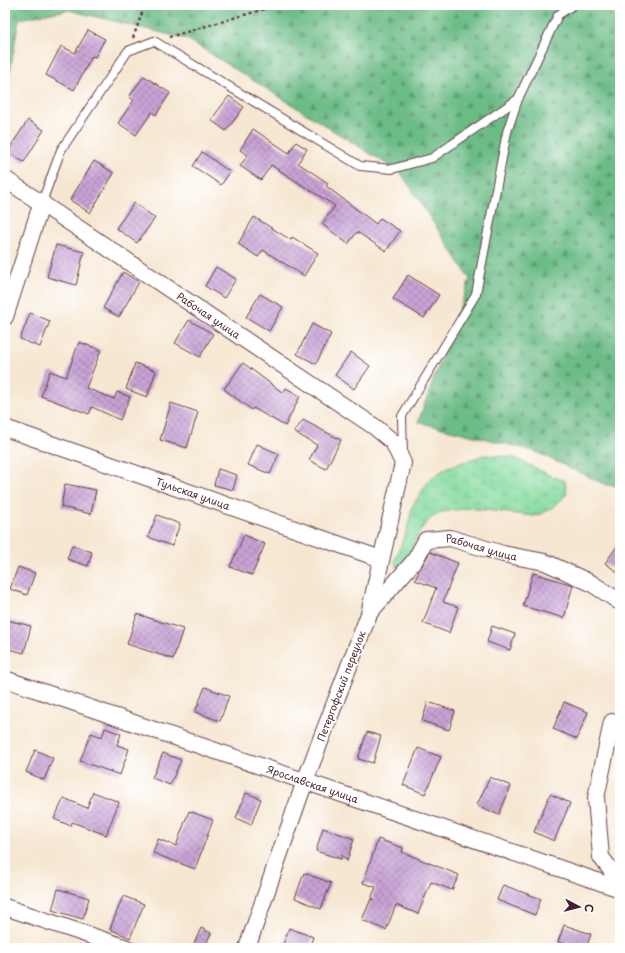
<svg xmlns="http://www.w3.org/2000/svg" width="625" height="953" font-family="'Playpen Sans',sans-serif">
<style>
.forest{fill:url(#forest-firs);stroke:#5b6e58}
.wetland{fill:url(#wetland-marsh);stroke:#687e65}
.building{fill:url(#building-cross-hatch)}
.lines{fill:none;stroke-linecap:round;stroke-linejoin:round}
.lane-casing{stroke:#643d44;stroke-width:10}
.street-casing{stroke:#643d44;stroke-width:18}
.path{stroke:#643d44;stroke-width:2.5;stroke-dasharray:3 3;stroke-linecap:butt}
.lane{stroke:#fff;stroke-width:8}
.street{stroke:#fff;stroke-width:16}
.labels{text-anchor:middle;stroke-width:4;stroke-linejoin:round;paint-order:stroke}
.street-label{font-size:10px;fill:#4a1f2b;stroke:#fff}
</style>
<defs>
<pattern id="forest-firs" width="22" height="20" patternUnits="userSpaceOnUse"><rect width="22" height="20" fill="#6cbc86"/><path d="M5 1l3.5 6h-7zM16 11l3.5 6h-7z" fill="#5b986e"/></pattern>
<pattern id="wetland-marsh" width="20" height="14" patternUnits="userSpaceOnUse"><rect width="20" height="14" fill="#86dc9f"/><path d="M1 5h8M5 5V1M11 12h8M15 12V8" fill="none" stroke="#75bc89"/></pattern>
<pattern id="building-cross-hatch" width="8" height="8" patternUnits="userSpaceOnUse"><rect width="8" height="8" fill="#c8a3d5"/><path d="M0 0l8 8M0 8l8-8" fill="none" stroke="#a484ad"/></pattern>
</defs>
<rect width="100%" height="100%" fill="#fff"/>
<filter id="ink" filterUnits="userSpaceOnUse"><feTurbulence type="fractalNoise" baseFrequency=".025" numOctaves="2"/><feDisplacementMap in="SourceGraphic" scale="8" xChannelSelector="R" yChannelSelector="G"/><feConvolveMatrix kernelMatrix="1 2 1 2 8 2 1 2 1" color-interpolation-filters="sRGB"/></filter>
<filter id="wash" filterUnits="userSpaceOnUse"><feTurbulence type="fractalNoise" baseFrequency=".012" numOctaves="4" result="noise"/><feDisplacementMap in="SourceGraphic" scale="16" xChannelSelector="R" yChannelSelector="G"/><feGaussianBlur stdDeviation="0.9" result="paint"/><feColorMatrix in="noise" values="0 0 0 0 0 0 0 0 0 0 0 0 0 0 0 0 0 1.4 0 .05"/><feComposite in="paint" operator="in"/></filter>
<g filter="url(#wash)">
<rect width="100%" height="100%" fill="#f6e7d2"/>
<path class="forest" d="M5,5H620V485H606L534,451L418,422L470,279L401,173L187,39L68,10L19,19L7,90L5,89Z"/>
<path class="wetland" d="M484,455L513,457L551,476L565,481L567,494C557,504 548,513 534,516L469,508L442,512L431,518L422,528L412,546L408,559L397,567L394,561L406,533L413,505L430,479L448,467Z"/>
<g id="blocks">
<g class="building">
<path d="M88,30L105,39L95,57L92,56L74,90L46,75L61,46L75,53Z"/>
<path d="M144,76L170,93L156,115L152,112L136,135L118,123L134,100L129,97Z"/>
<path d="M229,96L244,107L226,131L211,120Z"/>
<path d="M28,120L44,130L24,162L7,152Z"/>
<path d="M253,129L289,153L296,142L307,149L298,163L328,183L326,186L376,224L380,218L400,231L386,251L357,232L348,244L322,224L335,206L271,165L261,180L240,166L248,155L240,150Z"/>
<path d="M202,152L230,172L221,185L193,166Z"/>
<path d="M94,161L114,173L90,213L70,200Z"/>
<path d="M134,203L155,218L137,243L116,228Z"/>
<path d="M254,217L291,240L292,237L318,253L304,276L263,250L258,257L238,244Z"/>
<path d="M56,245L84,252L76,285L47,277Z"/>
<path d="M216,267L236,279L224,298L205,286Z"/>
<path d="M123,272L139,282L119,317L103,308Z"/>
<path d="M408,275L439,295L424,318L393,299Z"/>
<path d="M260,294L283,307L269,331L246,317Z"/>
<path d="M30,313L50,321L40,347L20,339Z"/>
<path d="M189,320L213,334L200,357L175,343Z"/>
<path d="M312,324L331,334L316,364L297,354Z"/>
<path d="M79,342L101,350L86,388L114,399L117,392L130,397L120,420L92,407L89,414L41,396L50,371L66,377Z"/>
<path d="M351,352L370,366L354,389L335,375Z"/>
<path d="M135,363L156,371L147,397L126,389Z"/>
<path d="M243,363L283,393L286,388L300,396L285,426L253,408L252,410L224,389Z"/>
<path d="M171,403L198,412L187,448L160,440Z"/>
<path d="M303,420L341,440L326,469L309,460L317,445L294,432Z"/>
<path d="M257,444L279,454L270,474L248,465Z"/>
<path d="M218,469L237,475L233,490L214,485Z"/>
<path d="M65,484L96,490L91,514L61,507Z"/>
<path d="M157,515L180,524L172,546L148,537Z"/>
<path d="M244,535L265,544L252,575L230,567Z"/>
<path d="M620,542V574L605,563Z"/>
<path d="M72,545L92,552L88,566L67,559Z"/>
<path d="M430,552L458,563L443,602L458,607L449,633L423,623L436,588L415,580L420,569Z"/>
<path d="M18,567L35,573L27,595L10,589Z"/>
<path d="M533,573L573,585L564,618L523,606Z"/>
<path d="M137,614L183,629L173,659L127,644Z"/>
<path d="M7,620L31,626L24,653L5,648V627Z"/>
<path d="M492,626L515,634L510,650L487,642Z"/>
<path d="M205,687L229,696L220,721L195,712Z"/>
<path d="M428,702L455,711L449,730L422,721Z"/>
<path d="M564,702L588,712L577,739L553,729Z"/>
<path d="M105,728L121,734L117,745L129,749L120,775L80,761L91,733L102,737Z"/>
<path d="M367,732L381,736L373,763L358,759Z"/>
<path d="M418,748L441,757L425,794L403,785Z"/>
<path d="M35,750L53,758L44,780L26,772Z"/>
<path d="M163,753L181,760L170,785L152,778Z"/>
<path d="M490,777L511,786L499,815L477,805Z"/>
<path d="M93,792L119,802L106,835L72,822L71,826L54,819L64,798L87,808Z"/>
<path d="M246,793L261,799L251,825L236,818Z"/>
<path d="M550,794L570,803L554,841L534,832Z"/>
<path d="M189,811L213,820L195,869L153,853L158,839L176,846Z"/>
<path d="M323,828L354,839L347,861L342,855L341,859L316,851Z"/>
<path d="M378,839L403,848L402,852L459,875L452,890L431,882L418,914L396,905L386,930L362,920L371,899L374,900L372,896L376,887L363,883Z"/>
<path d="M304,873L331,883L321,909L295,898Z"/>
<path d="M503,885L541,899L535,915L497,900Z"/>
<path d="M58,889L89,898L83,919L52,910Z"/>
<path d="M123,896L144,904L130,938L110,929Z"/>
<path d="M564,925L591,934L586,948H576L558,942Z"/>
<path d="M201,928L211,933L204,948H192Z"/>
<path d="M289,928L313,937L309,948H282Z"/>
</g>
</g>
</g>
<g filter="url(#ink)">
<use href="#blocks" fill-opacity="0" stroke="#643d44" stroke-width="1"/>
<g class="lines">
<g class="lane-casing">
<g id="lane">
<path d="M42,202L61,150L128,51L154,41L360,166L392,169L432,158L518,99"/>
<path d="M403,455L402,416L476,294L507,132L518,99L558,15L573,5"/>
</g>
</g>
<g class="street-casing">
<g id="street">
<path id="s1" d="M5,179L375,427L393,442L403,463L369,614L305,781L247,948"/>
<path d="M5,317L42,202"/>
<path id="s2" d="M5,428L381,559"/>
<path id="s3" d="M371,611L415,560L426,540L450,538L503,554L545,562L591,583L620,602"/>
<path id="s4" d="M5,679L620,889"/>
<path d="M612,722L596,798L601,857L620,882"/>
<path d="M5,907L127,948"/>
</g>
</g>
<g class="path">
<path d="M169,37L278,5"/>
<path d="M133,38L145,5"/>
</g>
<use href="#lane" class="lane"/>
<use href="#street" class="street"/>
</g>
</g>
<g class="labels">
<g class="street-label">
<text dy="4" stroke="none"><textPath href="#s1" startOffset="245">Рабочая улица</textPath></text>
<text dy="4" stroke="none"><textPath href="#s2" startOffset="199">Тульская улица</textPath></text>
<text dy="4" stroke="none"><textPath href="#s3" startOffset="147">Рабочая улица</textPath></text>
<text transform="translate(341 686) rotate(-69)" y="4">Петергофский переулок</text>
<text dy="4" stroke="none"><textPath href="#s4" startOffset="325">Ярославская улица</textPath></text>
</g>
</g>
<rect width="625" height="953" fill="none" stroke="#fff" stroke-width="20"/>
<g transform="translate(579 907) rotate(97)" stroke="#ffffff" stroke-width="3" paint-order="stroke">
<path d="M0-3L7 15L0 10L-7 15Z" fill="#4a1f2b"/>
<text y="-6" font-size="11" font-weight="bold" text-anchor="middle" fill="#4a1f2b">С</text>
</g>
</svg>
